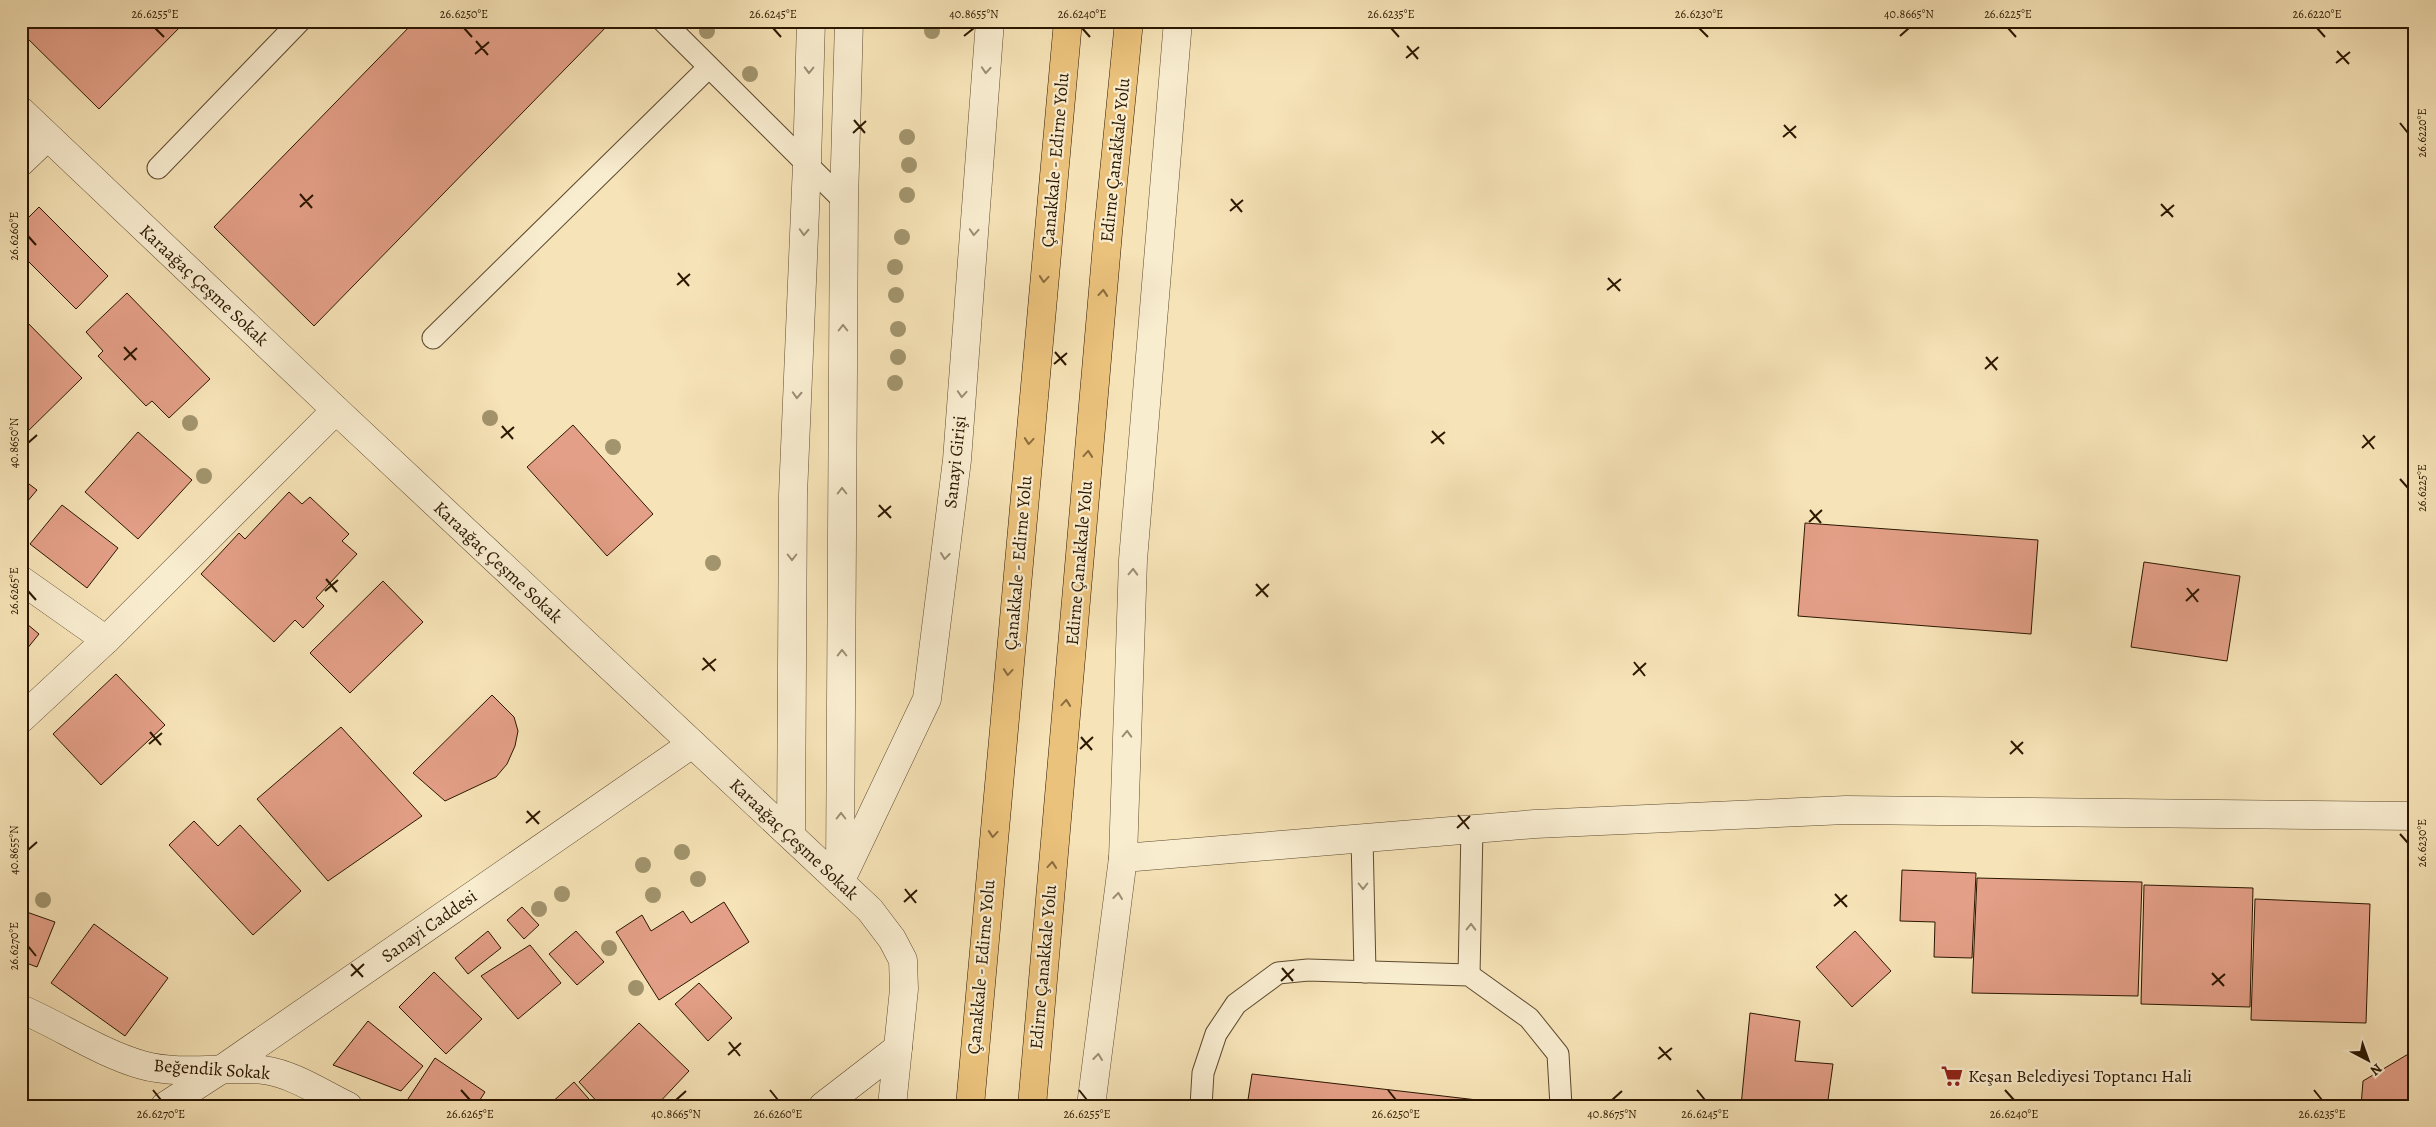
<svg xmlns="http://www.w3.org/2000/svg" width="2436" height="1127" font-family="Alegreya,serif">
<style>
.building{fill:#e39f87;stroke:#2b1700}
.lines{fill:none;stroke-linecap:round;stroke-linejoin:round}
.service-casing{stroke:#5e4a2e;stroke-width:23}
.minor-casing{stroke:#5e4a2e;stroke-width:29}
.trunk-casing{stroke:#2b1700;stroke-width:29}
.service{stroke:#f9edd0;stroke-width:21}
.minor{stroke:#f9edd0;stroke-width:28}
.trunk{stroke:#ebc27c;stroke-width:28}
.tree{fill:#a2946d}
.oneway{stroke:#9c8d72}
.oneway2{stroke:#8b6c3e}
.ticks{fill:none;stroke:#2b1700;stroke-width:2}
.labels{text-anchor:middle;stroke-width:4.5;stroke-linejoin:round;paint-order:stroke}
.street-label{font-size:18px;fill:#2b1700;stroke:#f9edd0}
.poi-label{font-size:18px;fill:#2b1700;stroke:#f9edd0;text-anchor:start}
.neatline{fill:none;stroke:#2b1700;stroke-width:2}
.ticks-label{font-size:12px;text-anchor:middle;fill:#2b1700}
</style>
<rect width="100%" height="100%" fill="#f6e3b7"/>
<filter id="stains"><feTurbulence type="fractalNoise" baseFrequency=".004" numOctaves="4"/><feColorMatrix values="0 0 0 0 .2 0 0 0 0 .09 0 0 0 0 .02 0 0 0 .5 -.17"/></filter>
<radialGradient id="worn" r=".72"><stop offset=".6" stop-color="#630" stop-opacity="0"/><stop offset="1" stop-color="#630" stop-opacity=".3"/></radialGradient>
<g class="building">
<path d="M21,21H186L99,109L21,32Z"/>
<path d="M415,21H612L314,326L214,227Z"/>
<path d="M39,207L108,276L76,309L21,254V225Z"/>
<path d="M127,293L210,379L169,418L152,401L146,406L98,356L103,351L86,332Z"/>
<path d="M21,316L82,378L21,438Z"/>
<path d="M573,425L653,514L607,556L527,467Z"/>
<path d="M138,432L192,480L138,539L85,492Z"/>
<path d="M21,478L37,490L21,509Z"/>
<path d="M289,492L302,504L310,497L349,534L342,541L357,554L316,598L324,606L303,628L295,620L274,642L201,574L239,533L245,539Z"/>
<path d="M62,505L118,548L87,588L30,544Z"/>
<path d="M1805,523L2038,540L2031,634L1798,616Z"/>
<path d="M2144,562L2240,576L2227,661L2131,647Z"/>
<path d="M383,581L423,622L350,693L310,653Z"/>
<path d="M21,619L39,634L22,655H21Z"/>
<path d="M116,674L165,725L101,785L53,734Z"/>
<path d="M492,695L514,717L518,731L515,746L507,764L496,777L445,801L413,773Z"/>
<path d="M341,727L422,816L328,881L257,799Z"/>
<path d="M194,821L218,846L240,825L301,891L253,935L169,845Z"/>
<path d="M1902,870L1976,873L1972,958L1934,957L1935,922L1900,921Z"/>
<path d="M1977,878L2142,882L2138,996L1972,993Z"/>
<path d="M2144,885L2253,888L2250,1007L2141,1004Z"/>
<path d="M2255,899L2370,904L2366,1023L2251,1020Z"/>
<path d="M724,902L749,942L659,1000L616,932L642,915L651,931L683,911L691,923Z"/>
<path d="M522,907L539,925L524,939L507,920Z"/>
<path d="M21,910L55,922L37,967L21,961Z"/>
<path d="M94,924L168,978L125,1036L51,983Z"/>
<path d="M488,931L501,948L468,974L455,958Z"/>
<path d="M576,931L604,962L577,985L549,954Z"/>
<path d="M1855,931L1891,971L1852,1007L1816,967Z"/>
<path d="M530,945L561,983L518,1019L481,976Z"/>
<path d="M434,972L482,1019L446,1054L399,1007Z"/>
<path d="M699,983L732,1018L708,1041L675,1004Z"/>
<path d="M1750,1013L1800,1021L1795,1061L1833,1064L1828,1100L1860,1106H1741Z"/>
<path d="M368,1021L423,1066L401,1091L333,1065Z"/>
<path d="M639,1023L689,1071L656,1106H601L579,1082Z"/>
<path d="M2415,1050L2413,1106H2361L2363,1081Z"/>
<path d="M435,1058L485,1092L476,1106H415L406,1102Z"/>
<path d="M1252,1074L1417,1093L1503,1103V1106H1247Z"/>
<path d="M574,1082L595,1106H548Z"/>
</g>
<g class="lines">
<g class="service-casing">
<g id="service">
<path d="M663,21L844,201"/>
<path d="M158,168L300,21"/>
<path d="M433,338L709,67"/>
<path d="M1362,837L1365,972"/>
<path d="M1469,975L1472,829"/>
<path d="M1201,1106L1203,1073L1216,1034L1236,1004L1278,973L1308,970L1469,975L1529,1018L1558,1054L1561,1106"/>
</g>
</g>
<g class="minor-casing">
<g id="minor">
<path d="M21,111L336,410L870,910L892,939L903,960L904,989L892,1106"/>
<path d="M21,162L47,137"/>
<path d="M21,580L106,640"/>
<path d="M21,719L106,640L336,410"/>
<path d="M791,835L793,495L807,164L811,21"/>
<path d="M1123,858L1535,824L1846,810L2415,816"/>
<path d="M840,873L844,201L849,21"/>
<path d="M840,882L927,699L957,460L990,21"/>
<path d="M21,1009C61,1026 100,1053 142,1065C181,1076 224,1066 264,1070C293,1074 321,1093 348,1106"/>
<path d="M165,1106L222,1069L692,744"/>
<path d="M823,1106L898,1048"/>
<path d="M1091,1106L1123,858L1133,560L1178,21"/>
</g>
</g>
<g class="trunk-casing">
<g id="trunk">
<path d="M970,1106L1068,21"/>
<path d="M1032,1106L1108,233L1129,21"/>
</g>
</g>
<use href="#service" class="service"/>
<use href="#minor" class="minor"/>
<use href="#trunk" class="trunk"/>
</g>
<g class="tree">
<circle cx="707" cy="31" r="8"/>
<circle cx="932" cy="31" r="8"/>
<circle cx="750" cy="74" r="8"/>
<circle cx="907" cy="137" r="8"/>
<circle cx="909" cy="165" r="8"/>
<circle cx="907" cy="195" r="8"/>
<circle cx="902" cy="237" r="8"/>
<circle cx="895" cy="267" r="8"/>
<circle cx="896" cy="295" r="8"/>
<circle cx="898" cy="329" r="8"/>
<circle cx="898" cy="357" r="8"/>
<circle cx="895" cy="383" r="8"/>
<circle cx="490" cy="418" r="8"/>
<circle cx="190" cy="423" r="8"/>
<circle cx="613" cy="447" r="8"/>
<circle cx="204" cy="476" r="8"/>
<circle cx="713" cy="563" r="8"/>
<circle cx="682" cy="852" r="8"/>
<circle cx="643" cy="865" r="8"/>
<circle cx="698" cy="879" r="8"/>
<circle cx="562" cy="894" r="8"/>
<circle cx="653" cy="895" r="8"/>
<circle cx="43" cy="900" r="8"/>
<circle cx="539" cy="909" r="8"/>
<circle cx="609" cy="948" r="8"/>
<circle cx="636" cy="988" r="8"/>
</g>
<defs><path id="oneway-chevron" d="M-2-3.5L2.5 0L-2 3.5" fill="none" stroke-width="1.6" stroke-linecap="round" stroke-linejoin="round" transform="scale(1.25)"/></defs>
<g class="oneway">
<use href="#oneway-chevron" transform="translate(809 70) rotate(91)"/>
<use href="#oneway-chevron" transform="translate(986 70) rotate(94)"/>
<use href="#oneway-chevron" transform="translate(804 232) rotate(93)"/>
<use href="#oneway-chevron" transform="translate(974 232) rotate(94)"/>
<use href="#oneway-chevron" transform="translate(843 328) rotate(-90)"/>
<use href="#oneway-chevron" transform="translate(962 394) rotate(94)"/>
<use href="#oneway-chevron" transform="translate(797 395) rotate(93)"/>
<use href="#oneway-chevron" transform="translate(842 491) rotate(-90)"/>
<use href="#oneway-chevron" transform="translate(945 556) rotate(97)"/>
<use href="#oneway-chevron" transform="translate(792 557) rotate(90)"/>
<use href="#oneway-chevron" transform="translate(1133 572) rotate(-88)"/>
<use href="#oneway-chevron" transform="translate(842 653) rotate(-90)"/>
<use href="#oneway-chevron" transform="translate(1127 734) rotate(-88)"/>
<use href="#oneway-chevron" transform="translate(841 816) rotate(-90)"/>
<use href="#oneway-chevron" transform="translate(1363 886) rotate(90)"/>
<use href="#oneway-chevron" transform="translate(1118 896) rotate(-83)"/>
<use href="#oneway-chevron" transform="translate(1471 927) rotate(-89)"/>
<use href="#oneway-chevron" transform="translate(1098 1057) rotate(-83)"/>
</g>
<g class="oneway2">
<use href="#oneway-chevron" transform="translate(1044 279) rotate(95)"/>
<use href="#oneway-chevron" transform="translate(1103 293) rotate(-85)"/>
<use href="#oneway-chevron" transform="translate(1029 441) rotate(95)"/>
<use href="#oneway-chevron" transform="translate(1088 454) rotate(-85)"/>
<use href="#oneway-chevron" transform="translate(1008 672) rotate(95)"/>
<use href="#oneway-chevron" transform="translate(1066 703) rotate(-85)"/>
<use href="#oneway-chevron" transform="translate(993 834) rotate(95)"/>
<use href="#oneway-chevron" transform="translate(1052 865) rotate(-85)"/>
</g>
<path class="ticks" d="M155,28L164,37M464,28L472,37M773,28L781,37M1082,28L1090,37M1391,28L1399,37M1699,28L1708,37M2008,28L2016,37M2317,28L2325,37M964,36L974,28M1900,36L1909,28M476,41L488,55M1407,46L1418,59M2337,51L2349,64M475,54L489,42M1406,58L1419,47M2336,63L2350,52M854,120L865,133M2400,123L2408,133M1784,125L1796,138M853,133L866,121M1783,137L1796,126M300,194L312,208M1231,199L1242,212M2161,204L2173,217M300,207L313,195M1230,211L1243,200M2161,216L2174,205M28,236L36,245M678,273L689,286M1608,278L1620,291M677,285L690,274M1607,290L1621,279M124,347L136,360M1055,352L1066,365M1986,357L1997,370M124,360L137,348M1054,364L1067,353M1985,369L1998,357M502,426L513,439M1432,431L1444,444M2363,435L2374,449M501,438L514,427M28,443L37,435M1431,443L1445,432M2362,448L2375,436M2400,479L2408,488M879,505L891,518M1810,510L1821,523M878,517L891,506M1809,522L1822,510M326,579L337,592M1256,584L1268,597M2187,588L2198,602M28,591L36,600M325,591L338,580M1256,596L1269,584M2186,601L2199,589M703,658L715,671M1634,662L1645,676M702,670L716,659M1633,675L1646,663M150,732L161,745M1081,737L1092,750M2011,741L2023,754M149,744L162,733M1080,749L1093,737M2010,754L2023,742M527,811L539,824M1458,815L1469,829M526,823L540,811M1457,828L1470,816M2400,834L2408,843M28,850L37,842M905,889L916,903M1835,894L1847,907M904,902L917,890M1834,906L1847,895M28,946L36,956M351,964L363,977M1282,968L1293,981M2212,973L2224,986M351,976L364,964M1281,981L1294,969M2212,985L2225,974M729,1042L740,1056M1659,1047L1671,1060M728,1055L741,1043M1658,1059L1672,1048M153,1090L161,1100M461,1090L470,1100M770,1090L778,1100M1079,1090L1087,1100M1388,1090L1396,1100M1697,1090L1705,1100M2005,1090L2014,1100M2314,1090L2322,1100M676,1100L686,1091M1612,1100L1622,1091"/>
<defs>
<g id="supermarket-bare" transform="scale(1.725)"><path d="M-6-5.5h2.5l.6 2H6L4.5 2H-2.5L-4.4-4H-6ZM-1.5 3.2a1.3 1.3 0 1 0 .1 0ZM3 3.2a1.3 1.3 0 1 0 .1 0Z" fill="#8f2418" stroke="#f9edd0" stroke-width="2.5" paint-order="stroke"/></g>
</defs>
<g fill-rule="evenodd">
<use href="#supermarket-bare" x="1952" y="1076"/>
</g>
<g class="labels">
<g class="street-label">
<text transform="translate(1055 160) rotate(-85)" y="6">Çanakkale - Edirne Yolu</text>
<text transform="translate(1115 160) rotate(-84)" y="6">Edirne Çanakkale Yolu</text>
<text transform="translate(204 285) rotate(43)" y="6">Karaağaç Çeşme Sokak</text>
<text transform="translate(955 462) rotate(-84)" y="6">Sanayi Girişi</text>
<text transform="translate(498 562) rotate(43)" y="6">Karaağaç Çeşme Sokak</text>
<text transform="translate(1018 563) rotate(-85)" y="6">Çanakkale - Edirne Yolu</text>
<text transform="translate(1079 563) rotate(-85)" y="6">Edirne Çanakkale Yolu</text>
<text transform="translate(794 839) rotate(43)" y="6">Karaağaç Çeşme Sokak</text>
<text transform="translate(429 926) rotate(-35)" y="6">Sanayi Caddesi</text>
<text transform="translate(981 967) rotate(-85)" y="6">Çanakkale - Edirne Yolu</text>
<text transform="translate(1043 967) rotate(-85)" y="6">Edirne Çanakkale Yolu</text>
<text transform="translate(212 1069) rotate(4)" y="6">Beğendik Sokak</text>
</g>
<g class="poi-label">
<text x="1968" y="1082">Keşan Belediyesi Toptancı Hali</text>
</g>
</g>
<rect width="2436" height="1127" fill="none" stroke="#f6e3b7" stroke-width="55"/>
<g transform="translate(2368 1060) rotate(139)" stroke="#f9edd0" stroke-width="4" paint-order="stroke">
<path d="M0-4L9 19L0 12L-9 19Z" fill="#2b1700"/>
<text y="-8" font-size="14" font-weight="bold" text-anchor="middle" fill="#2b1700">N</text>
</g>
<rect x="28" y="28" width="2380" height="1072" class="neatline"/>
<g class="ticks-label">
<text x="155" y="18">26.6255°E</text>
<text x="464" y="18">26.6250°E</text>
<text x="773" y="18">26.6245°E</text>
<text x="974" y="18">40.8655°N</text>
<text x="1082" y="18">26.6240°E</text>
<text x="1391" y="18">26.6235°E</text>
<text x="1699" y="18">26.6230°E</text>
<text x="1909" y="18">40.8665°N</text>
<text x="2008" y="18">26.6225°E</text>
<text x="2317" y="18">26.6220°E</text>
<text transform="translate(2422 133) rotate(-90)" y="4">26.6220°E</text>
<text transform="translate(14 236) rotate(-90)" y="4">26.6260°E</text>
<text transform="translate(14 443) rotate(-90)" y="4">40.8650°N</text>
<text transform="translate(2422 488) rotate(-90)" y="4">26.6225°E</text>
<text transform="translate(14 591) rotate(-90)" y="4">26.6265°E</text>
<text transform="translate(2422 843) rotate(-90)" y="4">26.6230°E</text>
<text transform="translate(14 850) rotate(-90)" y="4">40.8655°N</text>
<text transform="translate(14 946) rotate(-90)" y="4">26.6270°E</text>
<text x="161" y="1118">26.6270°E</text>
<text x="470" y="1118">26.6265°E</text>
<text x="676" y="1118">40.8665°N</text>
<text x="778" y="1118">26.6260°E</text>
<text x="1087" y="1118">26.6255°E</text>
<text x="1396" y="1118">26.6250°E</text>
<text x="1612" y="1118">40.8675°N</text>
<text x="1705" y="1118">26.6245°E</text>
<text x="2014" y="1118">26.6240°E</text>
<text x="2322" y="1118">26.6235°E</text>
</g>
<rect width="100%" height="100%" filter="url(#stains)"/>
<rect width="100%" height="100%" fill="url(#worn)"/>
</svg>
